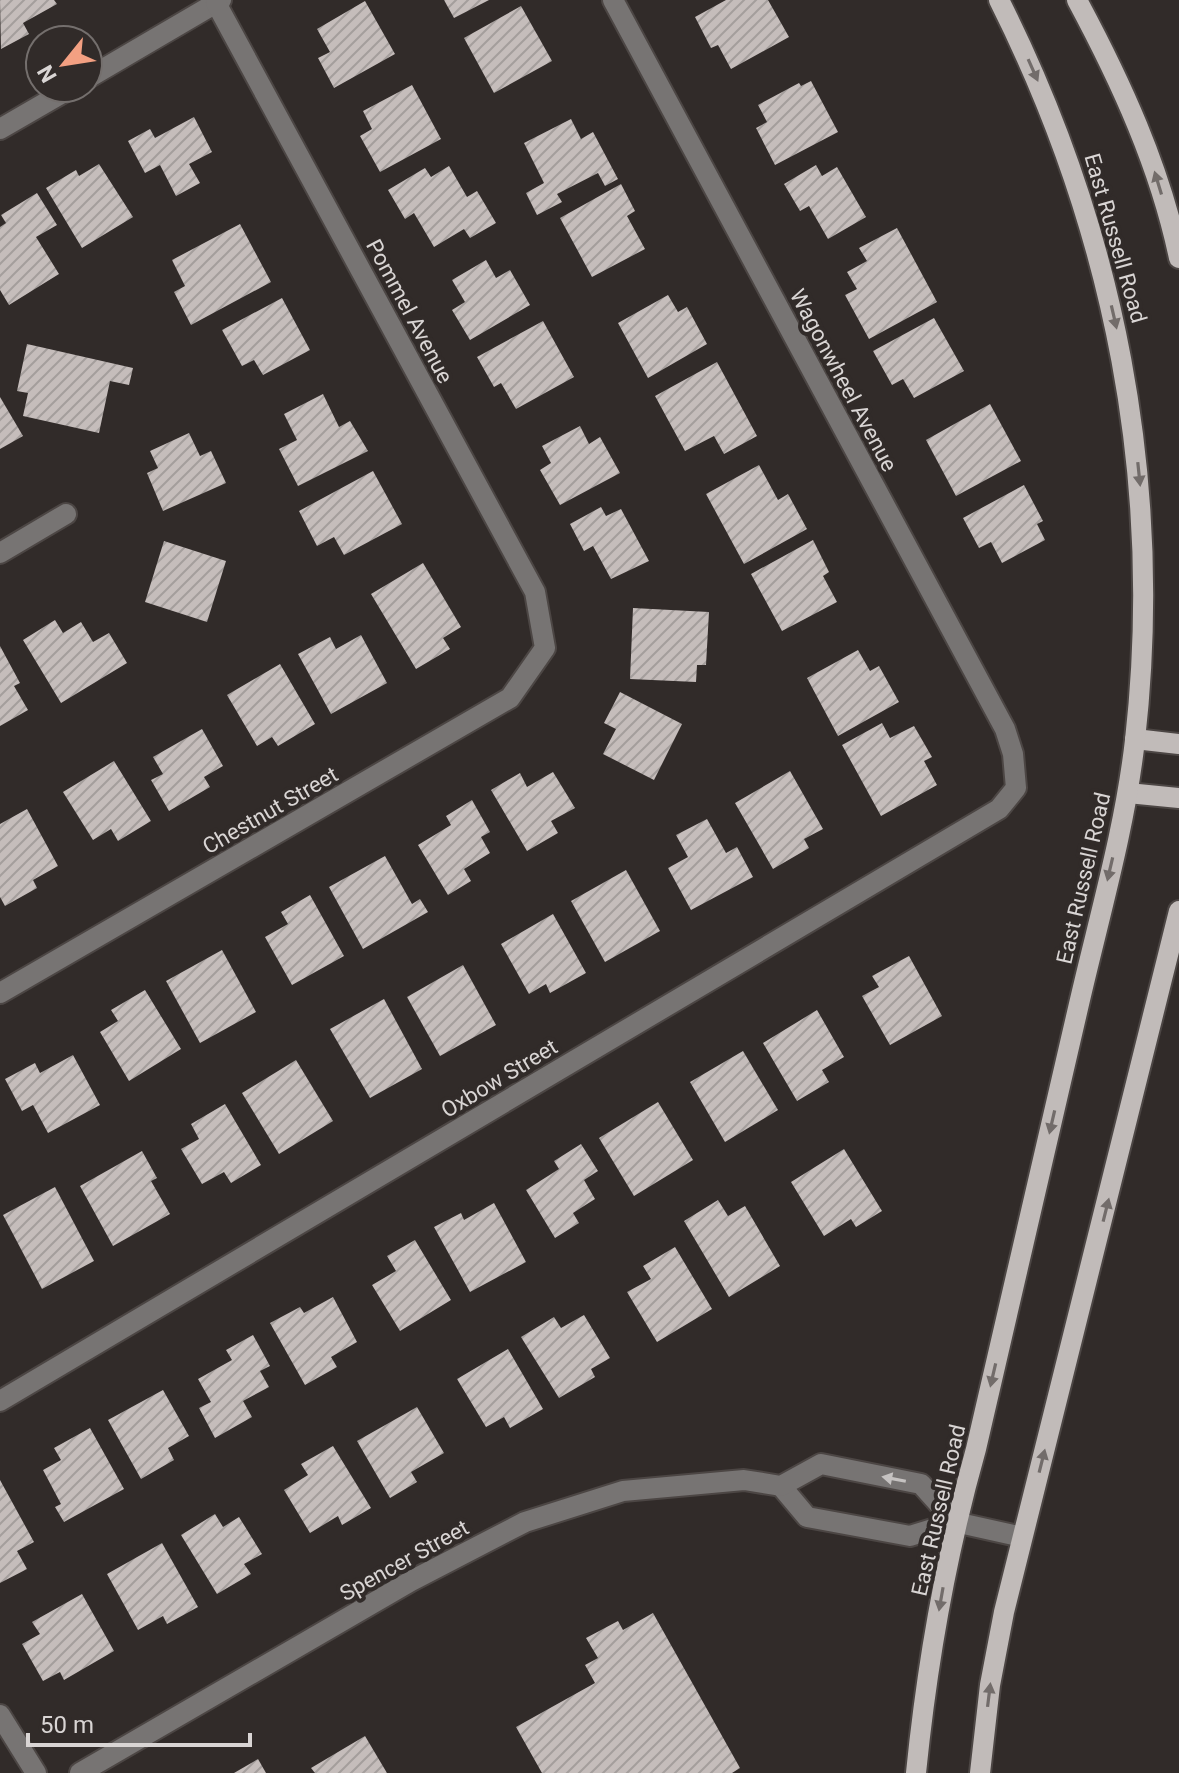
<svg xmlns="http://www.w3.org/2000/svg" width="1179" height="1773" font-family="Roboto,sans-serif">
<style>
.building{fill:url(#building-hatch)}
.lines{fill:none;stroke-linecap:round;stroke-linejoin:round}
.minor-casing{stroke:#4c4644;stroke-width:24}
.major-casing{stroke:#4c4644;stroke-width:24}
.minor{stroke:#777473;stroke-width:20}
.major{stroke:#c1bbb9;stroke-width:20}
.oneway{fill:#726c6a}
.oneway2{fill:#c5c2c1}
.labels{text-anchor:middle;stroke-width:8;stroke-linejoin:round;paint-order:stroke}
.street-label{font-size:22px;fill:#d9d5d4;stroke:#312b29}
</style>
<defs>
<pattern id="building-hatch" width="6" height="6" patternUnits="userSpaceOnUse" patternTransform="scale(2)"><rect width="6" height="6" fill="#c5bdbb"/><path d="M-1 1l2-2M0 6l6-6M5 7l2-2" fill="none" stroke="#a49e9c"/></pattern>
</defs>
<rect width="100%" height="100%" fill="#312b29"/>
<g class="building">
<path d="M0,0H54L57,4L23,23L29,34L1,49Z"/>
<path d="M444,0H489L454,18Z"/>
<path d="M726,0H768L789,37L731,69L718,45L711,48L695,17Z"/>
<path d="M365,1L395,54L334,88L318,58L330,52L317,29Z"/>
<path d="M521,6L552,61L494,93L464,38Z"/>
<path d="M811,81L838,132L775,165L756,128L767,122L758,105L799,83L801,86Z"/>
<path d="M412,85L441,139L380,172L360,136L372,129L363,111Z"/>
<path d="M194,117L212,152L189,164L200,183L176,196L160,165L145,173L128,141L150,129L155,138Z"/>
<path d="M571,119L581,139L593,132L618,179L605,186L598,173L557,194L562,202L537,215L526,193L544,183L524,143Z"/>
<path d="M99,164L133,217L82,248L46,188L76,170L79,176Z"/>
<path d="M816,165L822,176L837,167L866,217L828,239L809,206L800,211L784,184Z"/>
<path d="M449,166L467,197L477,191L496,223L470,238L464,229L434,247L414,213L405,219L388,190L425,168L431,177Z"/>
<path d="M621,184L635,211L627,216L645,249L592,277L560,218Z"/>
<path d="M37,193L57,225L36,237L59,274L9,305L0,290V227L6,223L1,215Z"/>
<path d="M240,224L271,282L191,325L174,292L185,286L172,260Z"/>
<path d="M897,228L937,302L869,339L845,295L857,289L847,272L867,261L859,248Z"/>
<path d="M486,260L496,278L510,270L530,305L470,340L452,310L465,302L452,280Z"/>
<path d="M668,295L678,312L687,307L707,344L648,378L618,323Z"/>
<path d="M282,298L310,350L263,375L254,360L242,366L222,330Z"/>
<path d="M934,318L964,371L914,398L903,379L892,385L873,351Z"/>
<path d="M543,321L574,377L516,409L501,383L494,387L477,357Z"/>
<path d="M27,344L133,368L129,385L110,381L99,433L23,416L28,393L17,391Z"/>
<path d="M717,362L757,436L724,454L714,436L685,451L655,396Z"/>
<path d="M323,394L339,427L350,421L368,451L298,486L279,449L297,440L284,414Z"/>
<path d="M0,397L23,436L0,449Z"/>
<path d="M990,404L1021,461L956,496L926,440Z"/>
<path d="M580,426L589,444L600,437L620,473L560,505L540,470L551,463L542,446Z"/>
<path d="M189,433L200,456L211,451L226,483L163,511L147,473L158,468L150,451Z"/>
<path d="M759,465L778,500L788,494L807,529L744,564L706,494Z"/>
<path d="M373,471L402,524L344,555L334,537L317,546L299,511Z"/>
<path d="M1024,485L1043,521L1037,524L1045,540L1002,563L991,542L979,548L963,518Z"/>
<path d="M601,507L606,516L621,509L649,561L611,579L593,546L584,551L570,524Z"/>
<path d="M813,540L829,572L823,576L837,602L782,631L751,574Z"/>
<path d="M164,541L226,561L207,622L145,602Z"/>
<path d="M423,563L461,627L443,638L450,649L416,669L371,594Z"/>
<path d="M633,608L709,612L706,665H697L696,682L630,679Z"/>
<path d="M55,620L63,633L81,622L93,642L109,633L127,663L61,703L23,640Z"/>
<path d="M361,635L387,683L331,714L298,654L330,637L336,649Z"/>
<path d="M0,646L20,683L14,686L28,710L0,726Z"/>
<path d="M858,650L870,671L879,666L899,702L838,736L807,678Z"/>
<path d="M280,664L315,724L278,746L272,737L257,746L227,695Z"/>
<path d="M620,692L682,724L654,780L603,754L616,729L604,723Z"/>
<path d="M882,723L890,738L914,726L932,757L924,761L937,785L881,816L842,745Z"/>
<path d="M202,729L223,766L204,777L210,787L169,811L151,780L163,774L153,757Z"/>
<path d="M114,761L151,821L118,841L111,829L93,840L63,792Z"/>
<path d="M790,771L823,829L804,839L809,848L773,869L735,803Z"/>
<path d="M553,772L575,808L551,821L558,833L527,851L491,790L520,773L527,787Z"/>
<path d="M472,800L490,832L481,837L490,853L464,869L471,881L448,895L418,845L451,825L446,816Z"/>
<path d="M27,809L58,866L33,880L37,888L5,906L0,897V824Z"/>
<path d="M707,819L726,853L737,847L753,877L691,910L668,868L688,857L676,835Z"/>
<path d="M385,856L412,904L420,899L428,912L363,949L329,887Z"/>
<path d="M626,870L660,931L605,962L571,901Z"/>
<path d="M310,895L344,956L292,985L265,937L288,924L281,912Z"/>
<path d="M553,914L586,973L550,993L546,984L529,994L501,944Z"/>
<path d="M222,950L256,1012L200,1043L166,981Z"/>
<path d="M909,956L942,1016L890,1045L862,996L879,987L872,976Z"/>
<path d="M463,965L496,1025L440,1056L407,997Z"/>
<path d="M145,990L181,1049L129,1081L100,1032L118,1021L111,1010Z"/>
<path d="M384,999L422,1069L370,1098L330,1029Z"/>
<path d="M817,1010L844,1057L822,1070L829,1082L797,1101L763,1043Z"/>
<path d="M743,1051L778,1110L725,1142L690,1082Z"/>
<path d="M73,1055L100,1105L48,1133L33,1105L22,1111L5,1079L35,1063L40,1073Z"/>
<path d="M296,1060L333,1121L279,1154L242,1093Z"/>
<path d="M658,1102L693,1160L634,1196L599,1138Z"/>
<path d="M225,1104L261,1165L231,1183L224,1172L202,1184L181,1149L199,1139L191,1124Z"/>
<path d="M581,1144L598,1171L584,1180L595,1199L573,1213L579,1223L555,1238L526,1190L559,1169L554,1161Z"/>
<path d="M844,1149L882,1211L856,1227L851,1219L824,1236L791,1182Z"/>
<path d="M142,1151L157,1178L151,1181L170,1214L113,1246L80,1186Z"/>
<path d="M55,1187L94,1261L42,1289L3,1215Z"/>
<path d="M718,1200L728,1216L745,1206L780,1266L729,1297L684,1221Z"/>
<path d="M494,1203L526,1262L470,1292L434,1227L461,1213L464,1220Z"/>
<path d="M415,1240L451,1300L400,1331L372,1285L396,1271L387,1256Z"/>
<path d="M675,1247L712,1309L657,1342L627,1292L651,1279L643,1266Z"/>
<path d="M333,1297L357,1342L331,1357L337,1367L305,1385L270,1323L300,1307L304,1313Z"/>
<path d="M584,1315L610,1358L591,1369L595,1377L559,1398L521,1337L554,1317L561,1328Z"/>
<path d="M253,1335L270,1366L260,1371L269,1387L243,1401L252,1417L215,1438L199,1408L211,1402L198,1379L232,1360L226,1350Z"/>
<path d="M508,1349L543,1409L510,1428L504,1417L486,1427L457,1379Z"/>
<path d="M163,1390L189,1436L168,1448L174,1460L141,1479L108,1420Z"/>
<path d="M417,1407L444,1453L411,1472L417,1482L390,1498L357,1441Z"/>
<path d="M90,1428L124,1489L64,1522L55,1507L61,1504L43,1470L61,1460L54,1448Z"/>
<path d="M333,1446L371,1508L342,1525L338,1516L310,1533L284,1490L308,1475L301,1464Z"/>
<path d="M0,1480L34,1542L17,1551L27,1569L0,1583Z"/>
<path d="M215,1514L223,1527L239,1517L262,1554L244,1564L251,1574L217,1594L181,1535Z"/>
<path d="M162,1543L198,1607L167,1624L163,1616L138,1630L107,1574Z"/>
<path d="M82,1594L114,1651L64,1680L60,1672L43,1681L22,1644L40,1634L32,1622Z"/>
<path d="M653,1613L740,1768L732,1773H542L516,1727L595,1683L585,1665L598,1658L586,1638L618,1621L623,1630Z"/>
<path d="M365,1736L387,1773H315L311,1768Z"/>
<path d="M258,1759L266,1773H234Z"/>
</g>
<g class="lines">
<g class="minor-casing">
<g id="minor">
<path d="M88,78L221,0"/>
<path d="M0,129L71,88"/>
<path d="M0,553L66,514"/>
<path d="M0,993L510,698L545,648L535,592L216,3"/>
<path d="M0,1401L999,809L1016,788L1013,754L1005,729L613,0"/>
<path d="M781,1486L807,1517L910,1536L955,1522L1022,1537"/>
<path d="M0,1715L36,1773"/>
<path d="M80,1773L411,1581L525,1522L623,1491L744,1480L781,1486L821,1464L921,1484L955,1522"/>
</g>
</g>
<g class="major-casing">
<g id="major">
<path d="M1077,0C1121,82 1160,167 1179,258"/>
<path d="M1135,739L1179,744"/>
<path d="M1128,793L1179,798"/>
<path d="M916,1773C927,1664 946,1555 976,1449C1010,1301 1045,1153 1079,1004C1099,917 1125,829 1135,740C1164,483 1115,231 999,0"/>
<path d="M980,1773L990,1685L1004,1612L1179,911"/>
</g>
</g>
<use href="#minor" class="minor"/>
<use href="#major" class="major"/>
</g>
<defs><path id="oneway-solid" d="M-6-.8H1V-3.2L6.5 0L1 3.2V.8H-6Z" transform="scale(2)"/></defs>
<g class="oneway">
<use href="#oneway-solid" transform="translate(1033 70) rotate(66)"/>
<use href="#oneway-solid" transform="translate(1158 183) rotate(-107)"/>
<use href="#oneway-solid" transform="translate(1114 317) rotate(77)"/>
<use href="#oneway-solid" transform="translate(1139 474) rotate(84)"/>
<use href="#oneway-solid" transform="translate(1110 869) rotate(103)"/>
<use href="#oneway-solid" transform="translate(1052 1122) rotate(103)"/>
<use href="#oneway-solid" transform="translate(1106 1210) rotate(-76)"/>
<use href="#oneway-solid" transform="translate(993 1375) rotate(103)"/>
<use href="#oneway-solid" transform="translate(1042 1461) rotate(-76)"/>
<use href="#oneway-solid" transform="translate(941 1599) rotate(100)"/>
<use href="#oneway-solid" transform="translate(989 1695) rotate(-83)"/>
</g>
<use class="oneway2" href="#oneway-solid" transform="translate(894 1479) rotate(-169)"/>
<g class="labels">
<g class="street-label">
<text transform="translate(1116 238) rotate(74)" y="8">East Russell Road</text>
<text transform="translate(410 311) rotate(62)" y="8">Pommel Avenue</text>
<text transform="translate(844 380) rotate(62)" y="8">Wagonwheel Avenue</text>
<text transform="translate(270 810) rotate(-30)" y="8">Chestnut Street</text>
<text transform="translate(1083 878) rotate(-77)" y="8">East Russell Road</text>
<text transform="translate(499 1078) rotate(-31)" y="8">Oxbow Street</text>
<text transform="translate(938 1510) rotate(-77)" y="8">East Russell Road</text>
<text transform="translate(404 1560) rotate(-29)" y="8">Spencer Street</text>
</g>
</g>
<g transform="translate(64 64) rotate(240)"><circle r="38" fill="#312b29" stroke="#746f6d" stroke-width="2"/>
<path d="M0-6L14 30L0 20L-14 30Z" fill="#f3a082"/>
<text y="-12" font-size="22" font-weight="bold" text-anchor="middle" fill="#d9d5d4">N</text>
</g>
<path d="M28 1733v12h222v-12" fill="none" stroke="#d9d5d4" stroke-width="4"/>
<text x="40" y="1733" font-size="24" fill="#d9d5d4" stroke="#312b29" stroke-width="6" paint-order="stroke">50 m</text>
</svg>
